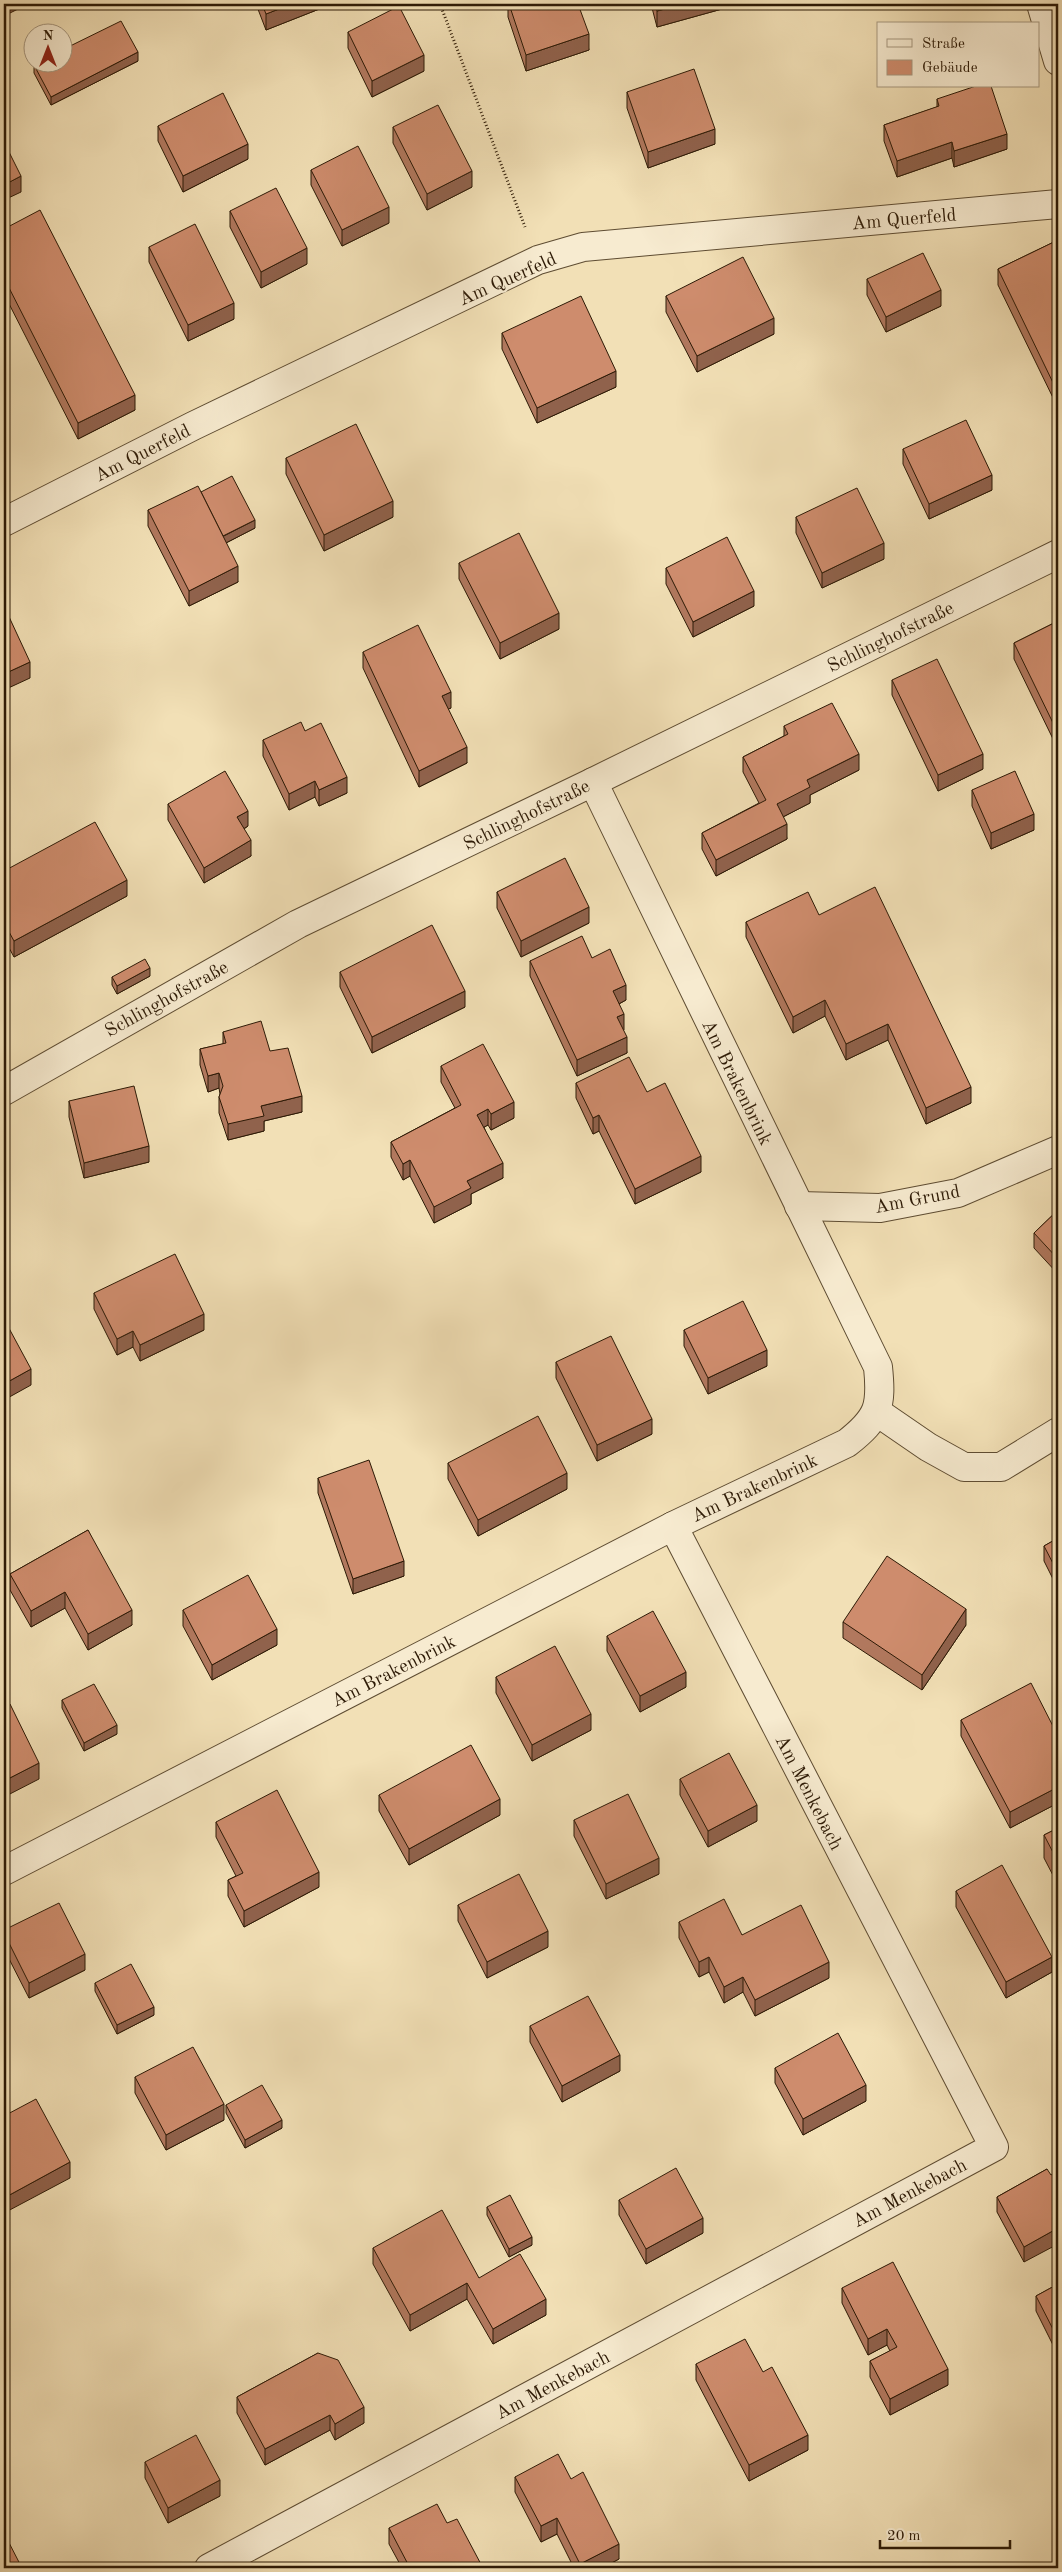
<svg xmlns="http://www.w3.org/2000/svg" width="1062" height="2572" font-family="'Old Standard TT',serif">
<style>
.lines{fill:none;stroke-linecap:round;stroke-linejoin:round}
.street-casing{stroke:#5e4c32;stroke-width:30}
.path{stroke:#2d1a06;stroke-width:3;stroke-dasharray:1 2.5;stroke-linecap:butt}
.street{stroke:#f7ebd0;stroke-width:28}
.wall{fill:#b1785e;stroke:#2d1a06}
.shaded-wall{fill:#90624c;stroke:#2d1a06}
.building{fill:#ce8c6d;stroke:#2d1a06}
.labels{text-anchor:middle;stroke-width:4.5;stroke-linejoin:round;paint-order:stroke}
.street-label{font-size:19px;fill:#2d1a06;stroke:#f7ebd0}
</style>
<rect width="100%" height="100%" fill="#f2e0b6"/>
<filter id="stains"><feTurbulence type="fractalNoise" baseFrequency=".004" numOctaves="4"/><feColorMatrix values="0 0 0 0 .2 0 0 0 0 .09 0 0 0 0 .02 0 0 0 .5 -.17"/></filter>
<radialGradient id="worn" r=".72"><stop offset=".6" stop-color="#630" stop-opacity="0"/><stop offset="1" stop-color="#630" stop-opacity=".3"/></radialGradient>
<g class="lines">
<g class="street-casing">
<g id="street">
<path d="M1041,4L1058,61"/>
<path d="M4,522L193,426L538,260L583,247L1058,204"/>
<path d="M4,1091L298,924L593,782L1058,554"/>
<path d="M799,1206L880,1208L958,1193L1058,1150"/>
<path d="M877,1412L928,1447L964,1467H1001L1058,1432"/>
<path d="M4,1871L673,1526L847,1443C879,1418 882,1406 878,1367L593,782"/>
<path d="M209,2568L994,2147L673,1526"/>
</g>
</g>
<path class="path" d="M440,4L525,227"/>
<use href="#street" class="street"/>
</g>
<g class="wall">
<path d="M256,4H332L266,30Z"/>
<path d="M508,4H578L589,50L526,71L508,17Z"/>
<path d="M651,4H722V9L657,27Z"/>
<path d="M348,32L424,71L372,97L348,48Z"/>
<path d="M138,61L51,105L34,73V65Z"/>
<path d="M627,92L715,144L648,168L627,108Z"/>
<path d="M937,99L1007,149L954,167L952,158L897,177L884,141V125L937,107Z"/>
<path d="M158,126L248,159L183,192L158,141Z"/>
<path d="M393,127L472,187L427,210L393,143Z"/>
<path d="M311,170L389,223L342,246L311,185Z"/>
<path d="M230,211L307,264L261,288L230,227Z"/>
<path d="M4,229L135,410L78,439L4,294Z"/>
<path d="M1058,240V408L998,285V269Z"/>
<path d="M149,247L234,319L188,341L149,262Z"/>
<path d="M867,279L941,306L886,332L867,295Z"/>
<path d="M666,296L774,334L697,372L666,312Z"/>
<path d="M502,333L616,387L537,423L502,349Z"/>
<path d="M903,449L992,490L929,519L903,464Z"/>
<path d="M286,458L393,517L324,551L286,474Z"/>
<path d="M201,492L255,528L226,543L238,582L189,606L148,526V510Z"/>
<path d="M796,517L884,559L822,588L796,533Z"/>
<path d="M459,563L559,629L500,659L459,579Z"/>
<path d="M666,568L754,606L693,637L666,584Z"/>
<path d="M1058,621V739L1054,741L1014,659V643Z"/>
<path d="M363,652L451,708L448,709L467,763L419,787L363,668Z"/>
<path d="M892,680L983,769L938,791L892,695Z"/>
<path d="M784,726L859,770L810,795V803L783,817L787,839L716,876L702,849V833L759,803L743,772V757L784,736Z"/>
<path d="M305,731L347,793L319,806L315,797L289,810L263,756V740Z"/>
<path d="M972,790L1034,830L991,849L972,806Z"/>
<path d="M168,804L248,826L244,829L251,856L204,883L168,820Z"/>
<path d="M4,871L127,896L14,957L8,946Z"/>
<path d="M497,892L589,923L521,957L497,908Z"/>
<path d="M819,915L971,1103L926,1124L888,1040L846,1060L825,1016L793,1033L746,937V922Z"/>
<path d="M592,958L626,1000L619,1004L627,1053L577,1076L530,976V961Z"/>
<path d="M340,972L465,1007L372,1053L340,987Z"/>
<path d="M150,976L117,994L112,985V977Z"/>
<path d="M223,1032L270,1051L302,1112L264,1121V1131L228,1140L219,1113V1097L220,1094L219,1088L208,1092L200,1065V1049L223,1044Z"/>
<path d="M441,1066L514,1118L491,1130L488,1125L484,1127L503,1178L471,1194V1204L434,1223L410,1176L403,1180L391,1157V1142L455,1108L441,1082Z"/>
<path d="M576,1083L647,1092L701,1172L635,1204L599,1131L593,1134L576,1098Z"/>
<path d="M69,1101L149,1162L84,1178L69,1117Z"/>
<path d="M1058,1210V1274L1034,1248V1233Z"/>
<path d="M94,1293L204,1330L140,1361L133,1347L117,1355L94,1309Z"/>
<path d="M684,1330L767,1366L708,1394L684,1346Z"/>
<path d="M556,1362L652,1434L597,1461L556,1378Z"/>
<path d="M448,1463L567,1489L478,1536L448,1479Z"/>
<path d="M318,1478L404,1576L353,1594L318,1493Z"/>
<path d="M88,1530L132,1625L88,1650L65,1608L31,1627L10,1590V1574Z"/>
<path d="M1058,1538V1589L1044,1561V1546Z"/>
<path d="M183,1610L277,1645L212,1680L183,1626Z"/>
<path d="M843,1622L966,1625L922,1690L843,1638Z"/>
<path d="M607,1636L686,1687L640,1712L607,1651Z"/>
<path d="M496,1677L591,1730L532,1761L496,1693Z"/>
<path d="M62,1700L117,1734L84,1751L62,1708Z"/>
<path d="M961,1720L1058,1736V1803L1010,1828L961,1736Z"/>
<path d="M680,1779L757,1821L708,1847L680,1795Z"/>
<path d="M379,1795L500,1815L409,1865L379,1811Z"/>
<path d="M574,1820L659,1874L606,1899L574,1836Z"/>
<path d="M216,1822L319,1887L244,1927L228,1896V1880L236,1876L216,1837Z"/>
<path d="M1058,1828V1885L1044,1858V1835Z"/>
<path d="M956,1891L1052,1972L1006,1998L956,1907Z"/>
<path d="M458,1905L548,1947L487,1978L458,1921Z"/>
<path d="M679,1922L742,1935L829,1978L755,2016L743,1992L724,2003L709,1972L699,1977L679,1938Z"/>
<path d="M4,1930L85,1970L29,1998L4,1949Z"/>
<path d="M95,1983L154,2015L117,2034L95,1991Z"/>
<path d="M530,2026L620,2071L562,2102L530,2042Z"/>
<path d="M775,2068L866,2101L803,2135L775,2083Z"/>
<path d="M135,2077L224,2120L166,2150L135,2093Z"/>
<path d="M226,2105L282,2128L245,2148L226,2113Z"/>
<path d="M1047,2169L1024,2262L997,2212V2197Z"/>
<path d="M619,2200L703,2233L646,2264L619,2215Z"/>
<path d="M487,2207L532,2245L509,2257L487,2215Z"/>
<path d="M373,2248L479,2278L546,2315L493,2344L467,2299L410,2331L373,2264Z"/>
<path d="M1058,2284V2350L1056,2351L1036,2311V2296Z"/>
<path d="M842,2288L948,2385L890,2415L870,2377V2361L890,2351L887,2345L868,2355L842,2303Z"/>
<path d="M318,2353L364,2423L335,2440L330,2430L265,2465L237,2413V2397Z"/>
<path d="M696,2364L808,2450L749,2481L696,2380Z"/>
<path d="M145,2462L220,2496L168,2523L145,2478Z"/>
<path d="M1058,2463V2489L1054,2481V2465Z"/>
<path d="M515,2477L571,2479L619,2559L602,2568H574L557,2534L541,2542L515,2492Z"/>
<path d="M389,2528L483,2568H402L389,2544Z"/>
</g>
<g class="shaded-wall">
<path d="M4,4H28L4,16Z"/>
<path d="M292,4H332L266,30V14Z"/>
<path d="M684,4H722V9L657,27V11Z"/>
<path d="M589,34V50L526,71V55Z"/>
<path d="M138,52V61L51,105V97Z"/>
<path d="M424,55V71L372,97V81Z"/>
<path d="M715,129V144L648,168V152Z"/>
<path d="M1007,134V149L954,167V151Z"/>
<path d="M952,142V158L897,177V161Z"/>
<path d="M248,144V159L183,192V176Z"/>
<path d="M472,171V187L427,210V194Z"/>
<path d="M21,176V192L4,200V185Z"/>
<path d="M389,207V223L342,246V230Z"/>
<path d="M307,248V264L261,288V272Z"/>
<path d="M941,290V306L886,332V317Z"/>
<path d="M234,303V319L188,341V325Z"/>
<path d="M774,318V334L697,372V356Z"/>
<path d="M616,371V387L537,423V408Z"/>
<path d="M135,395V410L78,439V423Z"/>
<path d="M992,475V490L929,519V504Z"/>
<path d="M393,501V517L324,551V535Z"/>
<path d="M255,520V528L220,546V538Z"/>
<path d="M884,543V559L822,588V573Z"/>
<path d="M238,566V582L189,606V591Z"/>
<path d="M754,591V606L693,637V622Z"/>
<path d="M559,613V629L500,659V643Z"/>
<path d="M30,662V678L4,690V674Z"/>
<path d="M451,692V708L442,712V696Z"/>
<path d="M1058,723V739L1054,741V725Z"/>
<path d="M467,747V763L419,787V771Z"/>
<path d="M859,754V770L810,795V803L777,820V804L807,780Z"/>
<path d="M983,754V769L938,791V775Z"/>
<path d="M347,777V793L319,806V790Z"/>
<path d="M315,781V797L289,810V794Z"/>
<path d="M248,811V826L237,833V817Z"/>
<path d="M1034,814V830L991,849V833Z"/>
<path d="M787,824V839L716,876V860Z"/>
<path d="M251,840V856L204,883V868Z"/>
<path d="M127,880V896L14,957V941Z"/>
<path d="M589,907V923L521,957V941Z"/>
<path d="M8,930V946L4,948V933Z"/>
<path d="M150,968V976L117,994V986Z"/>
<path d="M626,985V1000L613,1007V991Z"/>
<path d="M465,991V1007L372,1053V1037Z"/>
<path d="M825,1000V1016L793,1033V1017Z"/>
<path d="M624,1014V1030L617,1033V1017Z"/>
<path d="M888,1024V1040L846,1060V1044Z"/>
<path d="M627,1037V1053L577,1076V1060Z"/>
<path d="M219,1073V1088L208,1092V1076Z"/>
<path d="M971,1087V1103L926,1124V1108Z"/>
<path d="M302,1096V1112L264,1121V1131L228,1140V1124L261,1106Z"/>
<path d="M514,1102V1118L491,1130V1114Z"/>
<path d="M488,1109V1125L477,1131V1115Z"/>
<path d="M599,1115V1131L593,1134V1118Z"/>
<path d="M149,1146V1162L84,1178V1163Z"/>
<path d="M701,1156V1172L635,1204V1189Z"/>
<path d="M410,1160V1176L403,1180V1164Z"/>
<path d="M503,1163V1178L471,1194V1204L434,1223V1207L467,1181Z"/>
<path d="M9,1241V1256L4,1259V1244Z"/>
<path d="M204,1314V1330L140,1361V1345Z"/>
<path d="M133,1331V1347L117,1355V1339Z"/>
<path d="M767,1350V1366L708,1394V1378Z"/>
<path d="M31,1369V1385L4,1400V1384Z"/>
<path d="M652,1419V1434L597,1461V1445Z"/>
<path d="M567,1473V1489L478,1536V1520Z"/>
<path d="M404,1561V1576L353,1594V1579Z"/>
<path d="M65,1592V1608L31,1627V1611Z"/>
<path d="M966,1609V1625L922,1690V1675Z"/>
<path d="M132,1610V1625L88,1650V1634Z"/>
<path d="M277,1629V1645L212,1680V1665Z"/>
<path d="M686,1672V1687L640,1712V1696Z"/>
<path d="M591,1714V1730L532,1761V1745Z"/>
<path d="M117,1725V1734L84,1751V1743Z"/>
<path d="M39,1763V1779L4,1797V1781Z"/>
<path d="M1058,1787V1803L1010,1828V1812Z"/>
<path d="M500,1799V1815L409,1865V1849Z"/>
<path d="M757,1805V1821L708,1847V1831Z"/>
<path d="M659,1858V1874L606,1899V1884Z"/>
<path d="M319,1872V1887L244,1927V1911Z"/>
<path d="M548,1931V1947L487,1978V1962Z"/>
<path d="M85,1954V1970L29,1998V1983Z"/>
<path d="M709,1957V1972L699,1977V1962Z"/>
<path d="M1052,1957V1972L1006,1998V1982Z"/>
<path d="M829,1962V1978L755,2016V2000Z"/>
<path d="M743,1977V1992L724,2003V1987Z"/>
<path d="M154,2007V2015L117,2034V2025Z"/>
<path d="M620,2055V2071L562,2102V2086Z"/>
<path d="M866,2085V2101L803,2135V2119Z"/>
<path d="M224,2104V2120L166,2150V2135Z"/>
<path d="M282,2120V2128L245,2148V2140Z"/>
<path d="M70,2162V2178L4,2213V2198Z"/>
<path d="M703,2218V2233L646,2264V2249Z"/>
<path d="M1058,2228V2244L1024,2262V2247Z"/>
<path d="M532,2237V2245L509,2257V2249Z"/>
<path d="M467,2283V2299L410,2331V2315Z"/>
<path d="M546,2299V2315L493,2344V2329Z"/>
<path d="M887,2329V2345L868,2355V2339Z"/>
<path d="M1058,2334V2350L1056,2351V2335Z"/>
<path d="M948,2369V2385L890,2415V2399Z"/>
<path d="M364,2407V2423L335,2440V2424Z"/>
<path d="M330,2415V2430L265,2465V2449Z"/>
<path d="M808,2435V2450L749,2481V2465Z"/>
<path d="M220,2480V2496L168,2523V2508Z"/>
<path d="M557,2518V2534L541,2542V2526Z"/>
<path d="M619,2544V2559L602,2568H580V2564Z"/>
</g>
<g class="building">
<path d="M262,4H292L266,14Z"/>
<path d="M509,4H578L589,34L526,55Z"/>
<path d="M655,4H684L657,11Z"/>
<path d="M399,6L424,55L372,81L348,32Z"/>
<path d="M121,21L138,52L51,97L34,65L38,62H62V50Z"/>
<path d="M694,69L715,129L648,152L627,92Z"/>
<path d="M976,86H991L1007,134L954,151L952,142L897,161L884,125L939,106L937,99Z"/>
<path d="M223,93L248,144L183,176L158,126Z"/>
<path d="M438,105L472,171L427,194L393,127Z"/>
<path d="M4,142L21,176L4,185Z"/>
<path d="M358,146L389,207L342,230L311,170Z"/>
<path d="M276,188L307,248L261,272L230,211Z"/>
<path d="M40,210L135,395L78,423L4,278V229Z"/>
<path d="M195,224L234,303L188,325L149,247Z"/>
<path d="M1058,240V393L998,269Z"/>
<path d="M923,253L941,290L886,317L867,279Z"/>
<path d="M743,257L774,318L697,356L666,296Z"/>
<path d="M581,296L616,371L537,408L502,333Z"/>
<path d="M966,420L992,475L929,504L903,449Z"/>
<path d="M356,424L393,501L324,535L286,458Z"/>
<path d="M232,476L255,520L223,536L201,492Z"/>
<path d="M198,486L238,566L189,591L148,510Z"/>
<path d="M857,488L884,543L822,573L796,517Z"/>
<path d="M519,533L559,613L500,643L459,563Z"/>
<path d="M727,537L754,591L693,622L666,568Z"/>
<path d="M4,606L30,662L4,674Z"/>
<path d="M1058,621V723L1054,725L1014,643Z"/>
<path d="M418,625L451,692L442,696L467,747L419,771L363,652Z"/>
<path d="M937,659L983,754L938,775L892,680Z"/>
<path d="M832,703L859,754L807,780L810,787L777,804L787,824L716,860L702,833L766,800L743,757L788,734L784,726Z"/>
<path d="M301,722L305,731L321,723L347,777L319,790L315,781L289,794L263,740Z"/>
<path d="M225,771L248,811L237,817L251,840L204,868L168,804Z"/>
<path d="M1015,771L1034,814L991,833L972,790Z"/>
<path d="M95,822L127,880L14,941L8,930L4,933V871Z"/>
<path d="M565,858L589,907L521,941L497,892Z"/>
<path d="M875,887L971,1087L926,1108L888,1024L846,1044L825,1000L793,1017L746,922L808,892L819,915Z"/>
<path d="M432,925L465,991L372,1037L340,972Z"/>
<path d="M582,936L592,958L610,949L626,985L613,991L624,1014L617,1017L627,1037L577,1060L530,961Z"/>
<path d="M145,959L150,968L117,986L112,977Z"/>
<path d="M261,1021L270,1051L288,1048L302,1096L261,1106L264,1116L228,1124L219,1097L223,1086L219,1073L208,1076L200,1049L226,1043L223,1032Z"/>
<path d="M483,1044L514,1102L491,1114L488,1109L477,1115L503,1163L467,1181L471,1188L434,1207L410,1160L403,1164L391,1142L461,1105L441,1066Z"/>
<path d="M629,1057L647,1092L665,1083L701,1156L635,1189L599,1115L593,1118L576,1083Z"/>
<path d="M134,1086L149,1146L84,1163L69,1101Z"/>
<path d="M1058,1210V1259L1034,1233Z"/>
<path d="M4,1231L9,1241L4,1244Z"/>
<path d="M175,1254L204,1314L140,1345L133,1331L117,1339L94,1293Z"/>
<path d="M743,1301L767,1350L708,1378L684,1330Z"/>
<path d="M4,1319L31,1369L4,1384Z"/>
<path d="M611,1336L652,1419L597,1445L556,1362Z"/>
<path d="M538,1416L567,1473L478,1520L448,1463Z"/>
<path d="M369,1460L404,1561L353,1579L318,1478Z"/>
<path d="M88,1530L132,1610L88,1634L65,1592L31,1611L10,1574Z"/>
<path d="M1058,1538V1573L1044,1546Z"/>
<path d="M887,1556L966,1609L922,1675L843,1622Z"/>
<path d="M248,1575L277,1629L212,1665L183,1610Z"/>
<path d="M653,1611L686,1672L640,1696L607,1636Z"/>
<path d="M555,1646L591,1714L532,1745L496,1677Z"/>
<path d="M1031,1683L1058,1736V1787L1010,1812L961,1720Z"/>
<path d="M94,1684L117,1725L84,1743L62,1700Z"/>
<path d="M10,1704L39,1763L4,1781V1708Z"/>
<path d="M471,1745L500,1799L409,1849L379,1795Z"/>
<path d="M729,1753L757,1805L708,1831L680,1779Z"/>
<path d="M277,1790L319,1872L244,1911L228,1880L243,1873L216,1822Z"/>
<path d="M628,1794L659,1858L606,1884L574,1820Z"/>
<path d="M1058,1828V1862L1044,1835Z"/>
<path d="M1002,1865L1052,1957L1006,1982L956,1891Z"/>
<path d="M519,1874L548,1931L487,1962L458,1905Z"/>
<path d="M724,1899L742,1935L801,1905L829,1962L755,2000L743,1977L724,1987L709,1957L699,1962L679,1922Z"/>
<path d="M59,1903L85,1954L29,1983L4,1933V1930Z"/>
<path d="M131,1964L154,2007L117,2025L95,1983Z"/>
<path d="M588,1996L620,2055L562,2086L530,2026Z"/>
<path d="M838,2033L866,2085L803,2119L775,2068Z"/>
<path d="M193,2047L224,2104L166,2135L135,2077Z"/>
<path d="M262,2085L282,2120L245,2140L226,2105Z"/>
<path d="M36,2099L70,2162L4,2198V2116Z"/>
<path d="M676,2168L703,2218L646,2249L619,2200Z"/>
<path d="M1047,2169L1051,2175L1058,2171V2228L1024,2247L997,2197Z"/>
<path d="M510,2195L532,2237L509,2249L487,2207Z"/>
<path d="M442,2210L479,2278L520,2254L546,2299L493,2329L467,2283L410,2315L373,2248Z"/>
<path d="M893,2262L948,2369L890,2399L870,2361L897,2347L887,2329L868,2339L842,2288Z"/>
<path d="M1058,2284V2334L1056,2335L1036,2296Z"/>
<path d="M745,2339L763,2372L772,2367L808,2435L749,2465L696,2364Z"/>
<path d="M318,2353L338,2360L364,2407L335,2424L330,2415L265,2449L237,2397Z"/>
<path d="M196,2435L220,2480L168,2508L145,2462Z"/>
<path d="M558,2454L571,2479L583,2472L619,2544L580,2564L557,2518L541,2526L515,2477Z"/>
<path d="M1058,2463V2473L1054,2465Z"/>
<path d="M437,2504L447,2523L457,2519L483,2568H410L389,2528Z"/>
<path d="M4,2533L22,2568H4Z"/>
</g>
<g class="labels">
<g class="street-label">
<text transform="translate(904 218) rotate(-5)" y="7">Am Querfeld</text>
<text transform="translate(507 278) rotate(-24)" y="7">Am Querfeld</text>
<text transform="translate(142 452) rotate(-27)" y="7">Am Querfeld</text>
<text transform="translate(890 636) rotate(-26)" y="7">Schlinghofstraße</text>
<text transform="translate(526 814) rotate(-26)" y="7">Schlinghofstraße</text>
<text transform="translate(166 998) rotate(-29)" y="7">Schlinghofstraße</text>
<text transform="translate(738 1082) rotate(64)" y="7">Am Brakenbrink</text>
<text transform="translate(917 1198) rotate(-11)" y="7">Am Grund</text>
<text transform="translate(754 1487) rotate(-25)" y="7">Am Brakenbrink</text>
<text transform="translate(393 1670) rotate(-27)" y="7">Am Brakenbrink</text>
<text transform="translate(810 1792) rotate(63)" y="7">Am Menkebach</text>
<text transform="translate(909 2192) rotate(-28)" y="7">Am Menkebach</text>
<text transform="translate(552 2384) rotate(-28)" y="7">Am Menkebach</text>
</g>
</g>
<rect width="1062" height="2572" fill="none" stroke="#f2e0b6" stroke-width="20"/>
<rect x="5" y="5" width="1052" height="2562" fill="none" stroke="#2d1a06" stroke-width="2.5"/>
<rect x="10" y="10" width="1042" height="2552" fill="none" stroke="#2d1a06"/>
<rect x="877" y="22" width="162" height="65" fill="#f7ebd0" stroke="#a6977f"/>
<rect x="887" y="39" width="25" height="8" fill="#f7ebd0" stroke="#a6977f"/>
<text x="922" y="48" font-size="15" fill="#2d1a06">Straße</text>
<rect x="887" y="60" width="25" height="15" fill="#ce8c6d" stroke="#a6977f"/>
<text x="922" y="72" font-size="15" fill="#2d1a06">Gebäude</text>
<g transform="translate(48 48)"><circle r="24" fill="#f7ebd0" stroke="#a6977f"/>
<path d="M0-4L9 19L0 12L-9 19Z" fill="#8f2418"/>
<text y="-8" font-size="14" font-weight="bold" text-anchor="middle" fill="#2d1a06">N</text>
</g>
<path d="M880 2540v8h130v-8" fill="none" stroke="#2d1a06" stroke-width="2.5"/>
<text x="887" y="2540" font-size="15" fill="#2d1a06" stroke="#f7ebd0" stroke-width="4" paint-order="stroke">20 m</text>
<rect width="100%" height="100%" filter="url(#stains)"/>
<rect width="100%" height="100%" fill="url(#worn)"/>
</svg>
